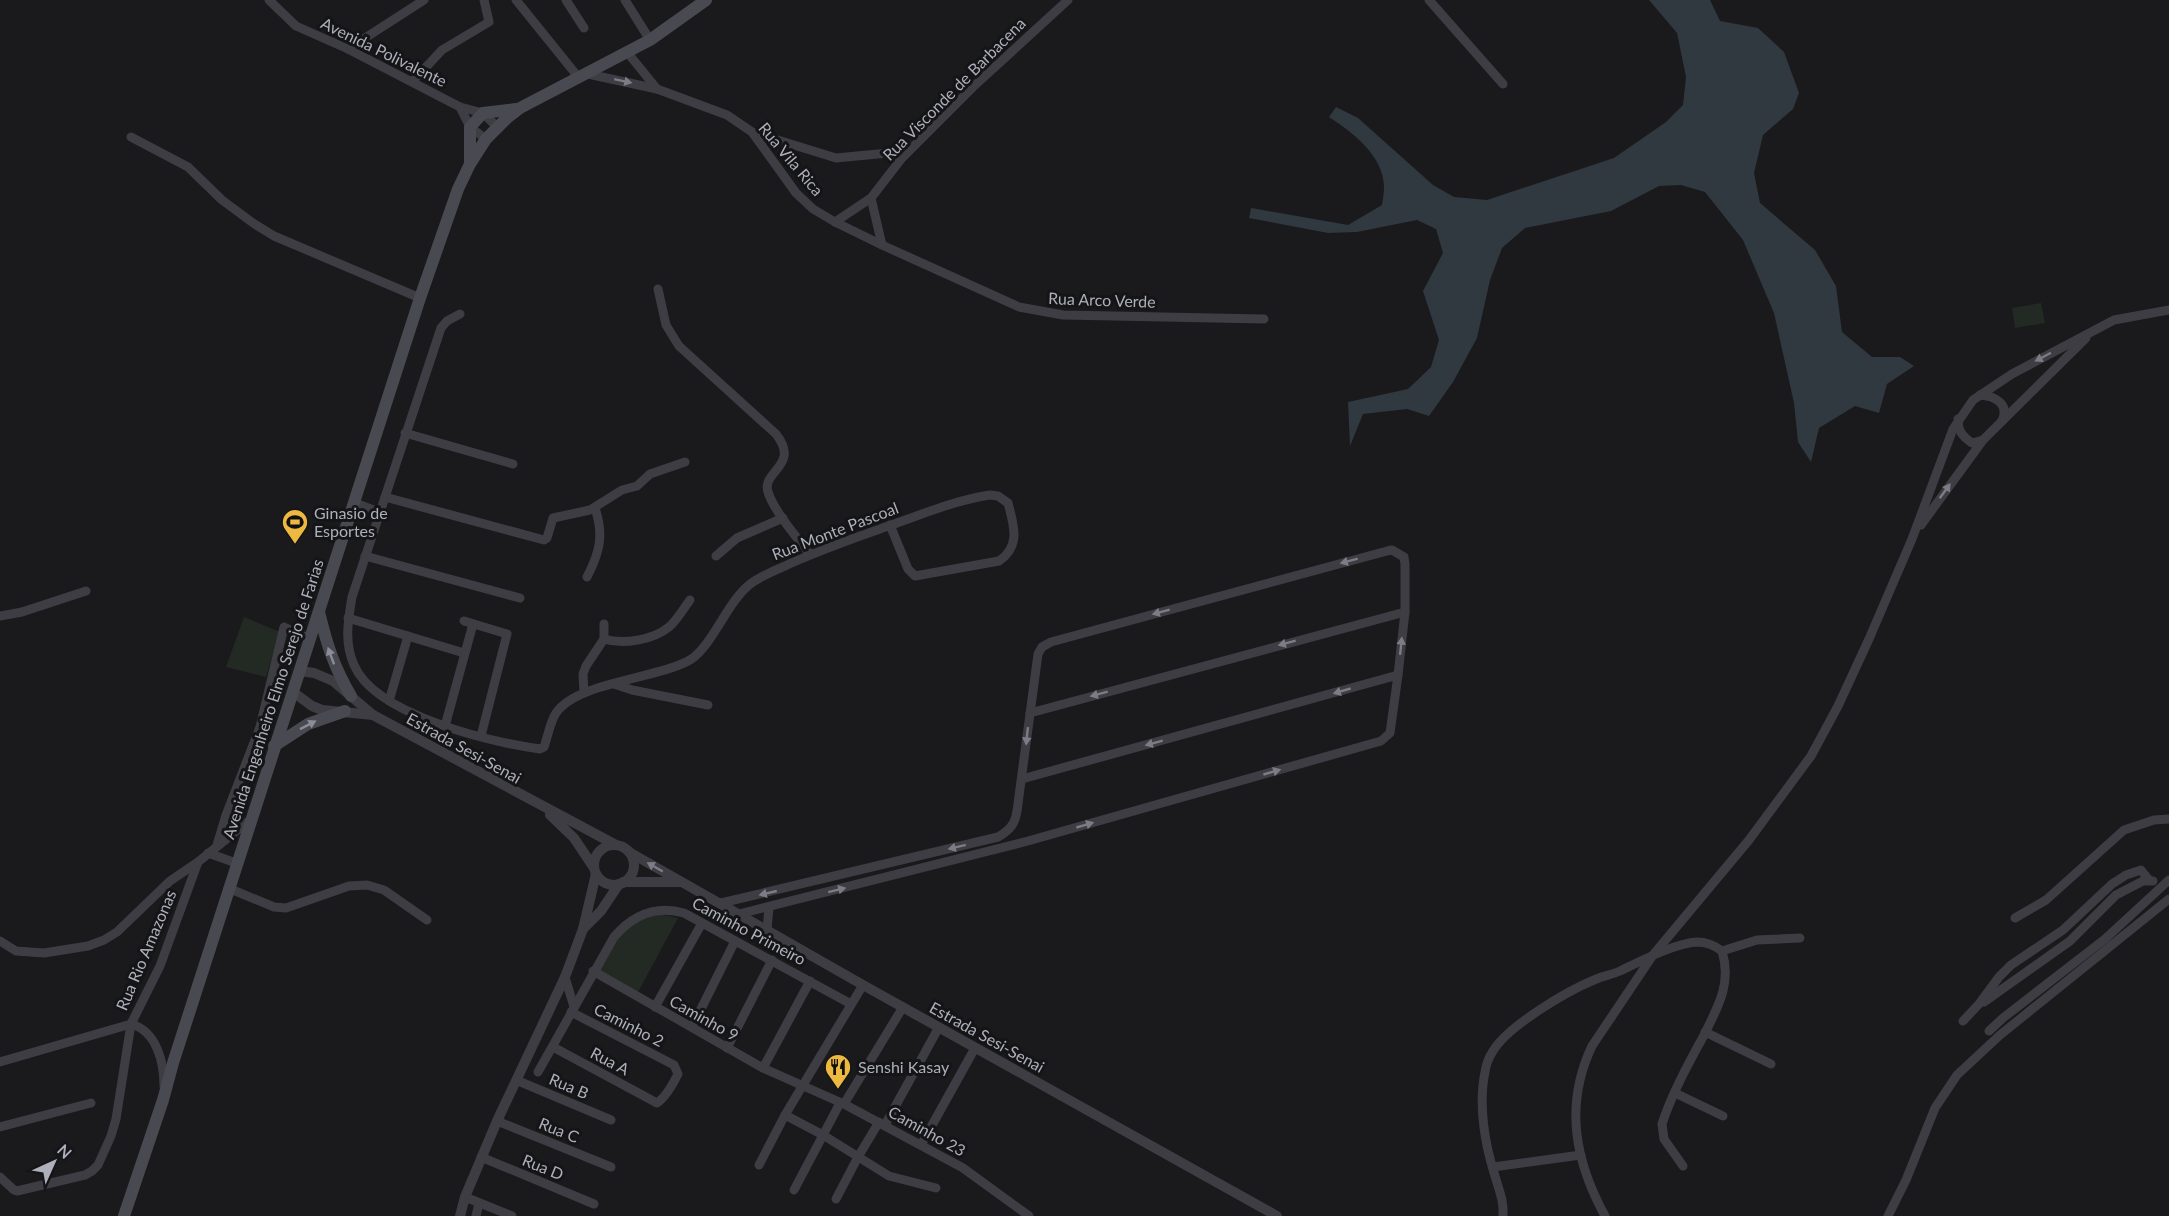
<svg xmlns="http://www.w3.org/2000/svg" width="2169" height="1216" font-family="Lato,sans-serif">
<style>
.green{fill:#222a23}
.water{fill:#303840}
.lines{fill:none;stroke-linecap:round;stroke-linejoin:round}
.minor{stroke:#3d3d43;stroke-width:9}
.tertiary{stroke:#3d3d43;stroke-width:10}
.secondary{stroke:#494a51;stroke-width:12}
.oneway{fill:#7b7c85}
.oneway2{fill:#8a8c96}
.labels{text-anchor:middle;stroke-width:6;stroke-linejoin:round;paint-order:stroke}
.street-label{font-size:16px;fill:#adb0bb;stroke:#151517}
.poi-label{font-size:16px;fill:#adb0bb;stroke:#151517;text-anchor:start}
</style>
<rect width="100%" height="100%" fill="#1a1a1c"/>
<g class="green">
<path d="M2041,303L2045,323L2015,328L2012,308Z"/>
<path d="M244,617L280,632L266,677L226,667Z"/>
<path d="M659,914L678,918L638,992L598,970C615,933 618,925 659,914Z"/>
</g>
<path class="water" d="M1649,0H1710L1720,21L1758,28L1784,52L1799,93L1793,109L1763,135L1754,173L1760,203L1815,250L1836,286L1842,332L1872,357H1900L1914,366L1887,384L1879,413L1855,406L1819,428L1811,462L1798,442L1794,403L1774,313L1743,240L1705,192L1681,185L1659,186L1611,211L1525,228L1502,248L1490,280L1477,338L1453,382L1429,416L1407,409L1363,414L1350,446L1348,402L1408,389L1431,367L1439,340L1423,291L1443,253L1436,229L1417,220L1357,232L1328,233L1249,218L1251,208L1348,225L1382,205C1383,199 1384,192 1384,186C1383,155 1352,132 1329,117L1336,107L1358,118L1433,185L1454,197L1487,200L1614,158L1666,122L1683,105L1686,77L1677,33Z"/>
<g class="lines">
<g class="minor">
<path d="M269,0L296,26L348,49L460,107L483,113L497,127"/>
<path d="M516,0L579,78"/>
<path d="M566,0L584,28"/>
<path d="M625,0L650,40"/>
<path d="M1429,0L1503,84"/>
<path d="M348,49L424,0"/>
<path d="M627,52L657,89"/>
<path d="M588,74L657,89L727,115L752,132L796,193L813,209L835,222L882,245L1019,307L1063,315L1264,319"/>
<path d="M413,81L442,50L489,22L484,0"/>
<path d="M460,107L470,127L486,139"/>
<path d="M752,132L836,158L909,151"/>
<path d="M131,137L188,167L222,200L253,223L274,236L420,298"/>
<path d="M871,198L882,245"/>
<path d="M835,222L871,198L902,158L973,87L1068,0"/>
<path d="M658,289L666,325L679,346L776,434C801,466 761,471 768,492C774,511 797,538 810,554"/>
<path d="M460,314L447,321L441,328L352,597C348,620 344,643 354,665C375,715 491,742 540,749L544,747C548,736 550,722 556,713C577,682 656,679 690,660C713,645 726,604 749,585C759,577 773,571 785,566C819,550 855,538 891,525C923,514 956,500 990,495L998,496L1008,503C1014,526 1021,546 999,561L915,576L908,569L890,525"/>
<path d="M1980,395C1995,396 2010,404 2002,421"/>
<path d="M1958,419C1958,431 1962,436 1972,443L1983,440"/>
<path d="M405,433L513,464"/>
<path d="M385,497L544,540L547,538L553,518L590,510L622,490L637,486L650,474L685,462"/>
<path d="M355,503L379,512"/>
<path d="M1921,525L1983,440L2086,338"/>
<path d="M365,556L520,598"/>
<path d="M716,556L737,538L783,518"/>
<path d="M587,577C600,552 604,535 595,508"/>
<path d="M0,616L22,612L86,591"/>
<path d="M348,618L464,653"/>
<path d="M464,621L507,634L481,736"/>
<path d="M604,639C623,645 653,640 669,627C678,619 683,609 690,600"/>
<path d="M614,684L632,690L708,705"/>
<path d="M584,693L583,674L586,666L604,639V624"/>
<path d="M389,701L408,636"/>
<path d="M1030,713L1405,612"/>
<path d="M445,726L473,624"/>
<path d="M1022,779L1398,675"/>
<path d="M217,845L226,815L260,727L284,627L310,639"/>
<path d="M208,853L236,863"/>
<path d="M228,888L274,907L286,908L349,886L367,885L384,890L427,920"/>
<path d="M721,903L998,837C1010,830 1015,824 1017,811L1038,654L1042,647L1051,642L1387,551L1392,550L1404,557L1405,564V612L1398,675L1390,733L1381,741L1028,841L739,914"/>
<path d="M2015,918L2046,900L2124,830L2154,820L2169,819"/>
<path d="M767,930L769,907"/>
<path d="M0,941L16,951L44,953L88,946L104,940L117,932L170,881L198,862L250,820"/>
<path d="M593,971L763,1068L844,1104L963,1168L1029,1216"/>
<path d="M565,977L574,1007"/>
<path d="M1984,1002L2070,941L2116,895L2143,881H2153"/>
<path d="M655,1007L702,923"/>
<path d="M1963,1021L1979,1004L1999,977L2011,965L2063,930L2112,884L2126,875L2141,870L2149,880"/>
<path d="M131,1024C157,1031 164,1063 164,1086"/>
<path d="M692,1027L735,941"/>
<path d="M1989,1031L2003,1018L2105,939L2169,880"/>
<path d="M1705,1032L1771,1064"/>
<path d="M553,1047L657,1103C666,1097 673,1084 678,1074L674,1065L571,1012"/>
<path d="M727,1048L772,960"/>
<path d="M0,1062L131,1024"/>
<path d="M763,1068L810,981"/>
<path d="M538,1072L614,937C633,915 655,905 684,913L851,1004"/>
<path d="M516,1080L611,1120"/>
<path d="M1675,1093L1723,1116"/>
<path d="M844,1104L903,1007"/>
<path d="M785,1115L823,1135L889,1176L936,1188"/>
<path d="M497,1121L611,1167"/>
<path d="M885,1125L939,1027"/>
<path d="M0,1127L91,1103"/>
<path d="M921,1145L975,1048"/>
<path d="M481,1157L594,1204"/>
<path d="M759,1165L785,1115L863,985"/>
<path d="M1683,1166L1664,1139L1662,1124C1672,1093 1689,1063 1704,1035C1718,1007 1732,983 1722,951"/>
<path d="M1493,1167L1581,1155"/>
<path d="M0,1177L14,1190L17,1191L85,1175L92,1171L98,1165L111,1136L116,1119L131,1024L160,966L198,862"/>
<path d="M794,1190L840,1103"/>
<path d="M465,1197L512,1216"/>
<path d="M836,1199L858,1157L879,1122"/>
<path d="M476,1216L479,1203"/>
<path d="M1503,1216C1504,1201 1499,1190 1495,1176C1485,1145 1478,1105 1485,1072C1486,1065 1489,1057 1493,1051C1508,1026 1567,991 1594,980C1602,976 1611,975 1620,971C1639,962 1675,943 1697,942C1706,942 1714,945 1722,951L1757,940L1800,938"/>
<path d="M1605,1216C1575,1161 1564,1105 1592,1046L1653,955L1749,840L1811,756L1838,706L1869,639L1912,539L1953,429L1973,400L2012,374L2114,320L2169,310"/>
<path d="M1888,1216L1906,1180L1935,1108L1957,1075L2000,1035L2169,899"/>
</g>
<g class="tertiary">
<path d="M300,671L314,673L333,681L373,715L616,845"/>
<path d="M293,692L312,706L322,710L373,715"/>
<path d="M550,815L574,838L594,868"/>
<circle cx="614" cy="865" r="20"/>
<path d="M629,852L863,985L1277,1216"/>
<path d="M623,882H681"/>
<path d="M583,929L601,911L619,884"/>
<path d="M460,1216L465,1197L497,1121L565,977L583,929L596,874"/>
</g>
<g class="secondary">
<path d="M470,163V127L483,113L516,109"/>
<path d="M319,612C327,645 334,667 351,696"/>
<path d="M274,746L308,724L345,711"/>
<path d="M124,1216L163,1100L173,1063L420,298L458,189L470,164L486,139L507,118L520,108L650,40L706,0"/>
</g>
</g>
<defs><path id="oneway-solid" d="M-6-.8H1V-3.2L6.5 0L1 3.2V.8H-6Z" transform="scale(1.5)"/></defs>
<g class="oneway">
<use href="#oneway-solid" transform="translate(623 81) rotate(12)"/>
<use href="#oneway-solid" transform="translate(2043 357) rotate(152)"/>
<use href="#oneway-solid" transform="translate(1945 491) rotate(-54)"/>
<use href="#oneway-solid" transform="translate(1349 561) rotate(165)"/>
<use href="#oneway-solid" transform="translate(1161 612) rotate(165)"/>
<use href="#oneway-solid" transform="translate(1287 643) rotate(165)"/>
<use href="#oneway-solid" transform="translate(1401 646) rotate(-84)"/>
<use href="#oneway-solid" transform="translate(1342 691) rotate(164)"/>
<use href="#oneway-solid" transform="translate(1099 694) rotate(165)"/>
<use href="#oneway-solid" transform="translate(1027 736) rotate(96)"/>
<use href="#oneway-solid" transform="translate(1154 743) rotate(165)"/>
<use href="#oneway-solid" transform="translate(1272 772) rotate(-16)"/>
<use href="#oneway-solid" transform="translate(1085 825) rotate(-16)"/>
<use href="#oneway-solid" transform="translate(957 847) rotate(166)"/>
<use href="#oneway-solid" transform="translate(655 867) rotate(-150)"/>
<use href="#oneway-solid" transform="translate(837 890) rotate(-14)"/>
<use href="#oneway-solid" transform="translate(768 893) rotate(167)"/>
</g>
<g class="oneway2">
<use href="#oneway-solid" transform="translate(331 656) rotate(-110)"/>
<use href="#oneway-solid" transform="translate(308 725) rotate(-27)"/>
</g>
<defs>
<g id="stadium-pin" transform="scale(1.35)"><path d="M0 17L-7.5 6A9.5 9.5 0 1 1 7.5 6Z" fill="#edb940" stroke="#151517"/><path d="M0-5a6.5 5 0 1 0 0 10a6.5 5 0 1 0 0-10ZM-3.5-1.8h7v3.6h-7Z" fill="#111"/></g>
<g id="restaurant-pin" transform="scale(1.35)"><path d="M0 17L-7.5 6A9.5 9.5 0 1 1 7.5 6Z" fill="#edb940" stroke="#151517"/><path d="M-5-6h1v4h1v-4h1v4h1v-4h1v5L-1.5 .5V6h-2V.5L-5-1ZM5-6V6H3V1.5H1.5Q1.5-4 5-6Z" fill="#111"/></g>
</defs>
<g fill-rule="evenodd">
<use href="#stadium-pin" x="295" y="522"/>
<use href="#restaurant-pin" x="838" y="1067"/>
</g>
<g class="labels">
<g class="street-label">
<text transform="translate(384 52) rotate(26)" y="6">Avenida Polivalente</text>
<text transform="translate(954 89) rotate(-45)" y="6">Rua Visconde de Barbacena</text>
<text transform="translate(791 159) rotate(50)" y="6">Rua Vila Rica</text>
<text transform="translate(1102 300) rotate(2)" y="6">Rua Arco Verde</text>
<text transform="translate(835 531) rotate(-21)" y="6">Rua Monte Pascoal</text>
<text transform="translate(273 699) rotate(-72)" y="6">Avenida Engenheiro Elmo Serejo de Farias</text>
<text transform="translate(464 748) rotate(29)" y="6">Estrada Sesi-Senai</text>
<text transform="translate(749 931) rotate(28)" y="6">Caminho Primeiro</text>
<text transform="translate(146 950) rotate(-67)" y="6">Rua Rio Amazonas</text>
<text transform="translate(704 1018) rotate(29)" y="6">Caminho 9</text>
<text transform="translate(629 1025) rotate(27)" y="6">Caminho 2</text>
<text transform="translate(987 1037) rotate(29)" y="6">Estrada Sesi-Senai</text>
<text transform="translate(610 1061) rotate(28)" y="6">Rua A</text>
<text transform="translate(569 1086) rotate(23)" y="6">Rua B</text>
<text transform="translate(559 1130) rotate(22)" y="6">Rua C</text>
<text transform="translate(927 1131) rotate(29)" y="6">Caminho 23</text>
<text transform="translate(543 1167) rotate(22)" y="6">Rua D</text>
</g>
<g class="poi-label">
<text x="314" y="519">Ginasio de<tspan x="314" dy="18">Esportes</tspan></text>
<text x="858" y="1073">Senshi Kasay</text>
</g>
</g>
<g transform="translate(54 1162) rotate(45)" stroke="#151517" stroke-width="4.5" paint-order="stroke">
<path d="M0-4.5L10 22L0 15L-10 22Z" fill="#adb0bb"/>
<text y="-9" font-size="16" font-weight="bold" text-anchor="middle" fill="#adb0bb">N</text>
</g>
</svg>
